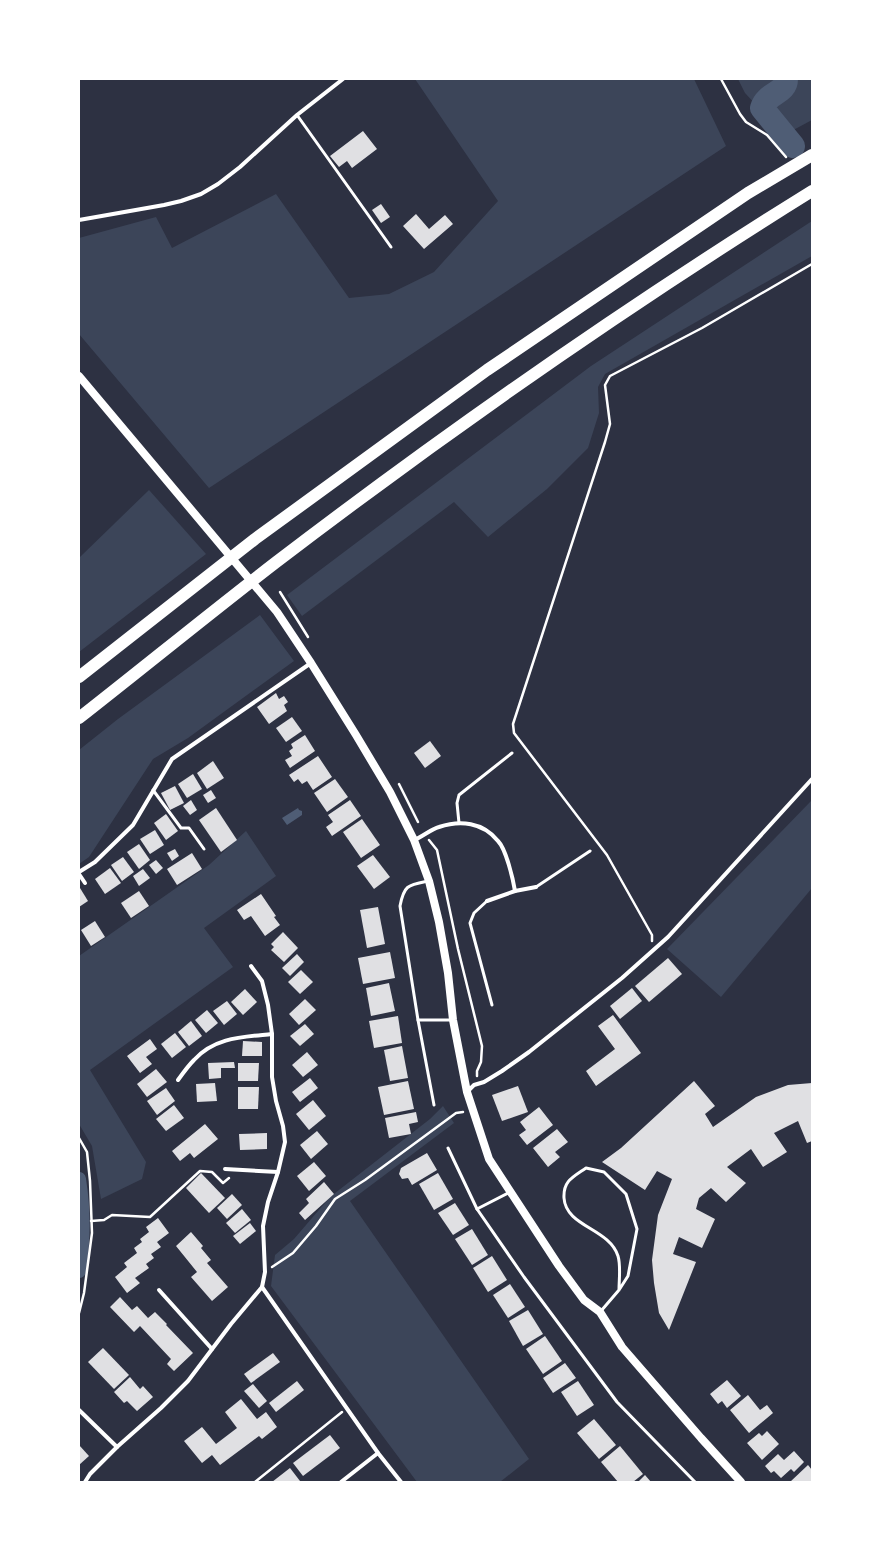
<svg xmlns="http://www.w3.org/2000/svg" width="891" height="1561" font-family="Merriweather,serif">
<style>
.green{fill:#3c4559}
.water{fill:#4f5d75}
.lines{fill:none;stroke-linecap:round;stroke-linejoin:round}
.canal{stroke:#4f5d75;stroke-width:14}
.river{stroke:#4f5d75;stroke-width:24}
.building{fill:#e0e0e3}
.path{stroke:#fff;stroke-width:2.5}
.service{stroke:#fff;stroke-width:3}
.minor{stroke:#fff;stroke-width:4}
.secondary{stroke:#fff;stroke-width:8}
.motorway{stroke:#fff;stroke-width:12}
</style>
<rect width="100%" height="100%" fill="#2d3142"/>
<g class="green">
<path d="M415,79H694L726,146L209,488L79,334V238L156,217L172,248L276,194L349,298L389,294L434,272L498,201Z"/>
<path d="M738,79H812V120L784,135L745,93Z"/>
<path d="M812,221V256L605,374L598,387L599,413L588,448L547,489L488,537L454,502L302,616L287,595L591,366Z"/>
<path d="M149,490L206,554L79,652V558Z"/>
<path d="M260,615L294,661L188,738L153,759L89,857L79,864V750L118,719Z"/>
<path d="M812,800V888L721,997L667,949Z"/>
<path d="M246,831L276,876L204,928L233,967L90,1070L146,1162L142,1179L101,1199L92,1146L79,1124V956L209,865Z"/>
<path d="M443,1106L454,1123L350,1201L529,1459L500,1482H417L271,1286L275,1255L294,1239L330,1197L430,1119Z"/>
</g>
<path class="water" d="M298,808L299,810L302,811V815L287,825L282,818Z"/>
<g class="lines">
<path class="canal" d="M79,1179C84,1211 84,1240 79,1271"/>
<path class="river" d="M786,79C786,94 767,92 762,108L793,146"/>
</g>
<g class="building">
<path d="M363,131L377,149L352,168L347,161L339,167L330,156Z"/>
<path d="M381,204L390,217L381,223L372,210Z"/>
<path d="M416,214L429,229L445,215L453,224L424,249L403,226Z"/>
<path d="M276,693L279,699L284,696L288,702L284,705L287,711L269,724L257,707Z"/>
<path d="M292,717L302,731L286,742L276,728Z"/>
<path d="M305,735L315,751L290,768L285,760L292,756L289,751L293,748L291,744Z"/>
<path d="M430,741L441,756L425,768L414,753Z"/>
<path d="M318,756L332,777L313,790L307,781L302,784L298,779L294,782L289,775Z"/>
<path d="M213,761L224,778L207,789L197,773Z"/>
<path d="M193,774L202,789L187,798L178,784Z"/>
<path d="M335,779L348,797L327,812L314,793Z"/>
<path d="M175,786L184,803L170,810L161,793Z"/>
<path d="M211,790L216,798L208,803L203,795Z"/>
<path d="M191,800L197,810L190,815L183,806Z"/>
<path d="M350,800L361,816L332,836L326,827L333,822L328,815Z"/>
<path d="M216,808L237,840L221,852L199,820Z"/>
<path d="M166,814L178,831L166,840L154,823Z"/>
<path d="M362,819L380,845L361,858L343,832Z"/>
<path d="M155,830L164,845L150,854L140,839Z"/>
<path d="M139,844L150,860L139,869L127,852Z"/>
<path d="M175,849L179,856L172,861L167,853Z"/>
<path d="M192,853L202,869L177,885L167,869Z"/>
<path d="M373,855L390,877L374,889L357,866Z"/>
<path d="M123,857L134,872L122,881L111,865Z"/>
<path d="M156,860L163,868L156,874L149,865Z"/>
<path d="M110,868L121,883L105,894L95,879Z"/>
<path d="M143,869L150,878L139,886L133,876Z"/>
<path d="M80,888L88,901L79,907V889Z"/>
<path d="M139,891L149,906L131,918L121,903Z"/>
<path d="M261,894L276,916L274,917L280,925L265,936L251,916L244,920L237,910Z"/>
<path d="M378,907L385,944L367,948L360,910Z"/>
<path d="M95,921L105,937L91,946L81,930Z"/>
<path d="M283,932L298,948L284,962L271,950L274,947L271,944Z"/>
<path d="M390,952L395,978L363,984L358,958Z"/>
<path d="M297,954L304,962L290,976L282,968Z"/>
<path d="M668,958L682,974L649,1002L635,986Z"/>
<path d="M301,970L313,982L300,994L288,982Z"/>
<path d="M389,983L395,1011L371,1016L366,988Z"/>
<path d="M632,988L642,1001L620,1019L610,1006Z"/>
<path d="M245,989L257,1002L243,1015L231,1002Z"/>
<path d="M305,999L316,1010L299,1025L289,1014Z"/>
<path d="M227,1001L237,1014L224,1025L213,1011Z"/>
<path d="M207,1010L218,1023L206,1033L195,1020Z"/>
<path d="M613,1015L641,1053L596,1086L586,1071L615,1049L598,1026Z"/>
<path d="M398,1016L402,1043L374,1048L369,1021Z"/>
<path d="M191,1021L202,1036L189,1046L178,1032Z"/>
<path d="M305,1024L314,1034L300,1046L290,1036Z"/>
<path d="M175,1033L186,1047L172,1058L161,1044Z"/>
<path d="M150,1039L157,1049L146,1057L152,1064L140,1073L127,1056Z"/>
<path d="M243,1041L262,1042V1056H242Z"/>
<path d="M402,1046L408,1078L390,1081L384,1050Z"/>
<path d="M307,1052L318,1065L303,1077L292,1065Z"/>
<path d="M234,1062L235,1068H221V1078L209,1079L208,1063Z"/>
<path d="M238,1063H259L258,1081H238Z"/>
<path d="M156,1069L167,1082L147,1097L137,1084Z"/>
<path d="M310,1078L318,1088L300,1102L292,1092Z"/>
<path d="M408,1081L414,1109L384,1115L378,1087Z"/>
<path d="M694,1081L715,1106L705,1114L713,1127L756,1097L788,1085L812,1083V1141L807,1143L798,1121L774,1133L787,1152L763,1167L751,1149L727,1167L746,1183L726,1202L711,1188L699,1198L696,1209L715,1219L702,1248L679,1237L673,1254L696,1262L669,1330L659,1313L654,1283L652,1260L658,1215L672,1179L657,1171L645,1190L602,1162L621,1148Z"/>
<path d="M215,1083L217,1101L197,1102L196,1084Z"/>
<path d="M518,1086L528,1112L502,1121L492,1095Z"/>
<path d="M238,1087H259L258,1109H238Z"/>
<path d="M166,1088L175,1101L157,1115L147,1101Z"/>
<path d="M313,1100L326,1116L309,1130L296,1114Z"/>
<path d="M174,1105L184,1118L166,1131L156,1119Z"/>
<path d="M539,1107L553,1125L527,1145L519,1135L526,1130L520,1122Z"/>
<path d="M416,1112L418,1122L409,1124L411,1134L389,1138L385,1118Z"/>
<path d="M205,1124L218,1139L194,1158L190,1153L180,1161L172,1151Z"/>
<path d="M557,1129L568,1142L555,1152L560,1157L548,1167L533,1148Z"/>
<path d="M317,1131L328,1144L311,1159L300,1145Z"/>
<path d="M267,1133V1149L240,1150L239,1134Z"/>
<path d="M427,1153L437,1170L412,1185L408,1178L402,1179L399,1174L401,1168Z"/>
<path d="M314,1162L326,1176L309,1191L297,1176Z"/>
<path d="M201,1173L225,1198L209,1213L186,1188Z"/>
<path d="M438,1173L453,1199L434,1210L419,1184Z"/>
<path d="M324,1182L334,1194L305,1220L299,1213L309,1203L306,1199Z"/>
<path d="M232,1194L242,1205L227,1219L217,1208Z"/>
<path d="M455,1203L469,1225L453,1235L438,1213Z"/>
<path d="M242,1209L251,1220L235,1233L226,1223Z"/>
<path d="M158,1218L169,1233L157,1242L161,1247L151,1254L154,1258L146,1264L149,1268L135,1278L140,1283L127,1293L115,1277L127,1267L124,1263L137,1253L134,1248L142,1242L140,1239L149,1232L146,1227Z"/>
<path d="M250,1223L256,1231L240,1244L233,1236Z"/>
<path d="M472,1229L488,1255L472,1265L455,1239Z"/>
<path d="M191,1232L203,1246L201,1248L211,1260L207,1263L228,1287L212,1301L191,1277L197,1272L176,1246Z"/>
<path d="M492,1256L507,1280L488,1292L473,1268Z"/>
<path d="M510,1284L525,1307L508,1318L493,1295Z"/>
<path d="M120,1297L132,1310L137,1306L148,1318L155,1312L167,1324L166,1325L193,1353L174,1371L167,1364L171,1359L140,1326L134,1332L110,1307Z"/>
<path d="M528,1310L543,1334L523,1346L509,1321Z"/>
<path d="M545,1336L562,1361L543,1374L526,1349Z"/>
<path d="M103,1348L129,1375L114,1389L88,1362Z"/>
<path d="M273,1353L280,1362L251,1383L244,1374Z"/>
<path d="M565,1363L576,1378L553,1393L543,1378Z"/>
<path d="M130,1377L140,1389L143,1386L153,1397L137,1411L127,1401L124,1403L114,1392Z"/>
<path d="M727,1380L741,1396L727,1408L722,1401L718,1404L710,1394Z"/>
<path d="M297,1381L304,1390L276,1412L269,1403Z"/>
<path d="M578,1381L594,1405L577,1416L561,1392Z"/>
<path d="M253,1384L267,1401L259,1408L244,1391Z"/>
<path d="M748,1395L760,1410L767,1405L773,1413L749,1433L730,1410Z"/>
<path d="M241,1399L257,1419L266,1412L277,1427L262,1439L259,1436L220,1465L212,1455L202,1463L184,1441L202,1427L216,1444L237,1428L225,1412Z"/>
<path d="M594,1419L616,1445L599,1459L577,1433Z"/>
<path d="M767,1431L779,1444L762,1460L747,1443L759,1433L762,1436Z"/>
<path d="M330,1435L340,1448L303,1476L293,1463Z"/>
<path d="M79,1445L89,1456L79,1465Z"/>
<path d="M620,1446L643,1474L633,1482H618L601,1462Z"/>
<path d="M794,1451L804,1462L794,1472L791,1469L781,1478L774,1471L771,1473L765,1466L778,1454L784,1460Z"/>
<path d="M808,1465L812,1470V1482H790Z"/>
<path d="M290,1468L300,1481L298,1482H272Z"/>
<path d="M645,1475L651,1482H638Z"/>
</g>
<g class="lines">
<g class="path">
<path d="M721,79L740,114L746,122L767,135L786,157"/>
<path d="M280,592L308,637"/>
<path d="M399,784L418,822"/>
<path d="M429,840L437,850L458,949L482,1046L481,1062L477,1071V1076"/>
<path d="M652,941V935L607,855L514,733L513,724L605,442L610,424L605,385L610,376L702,328L812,264"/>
<path d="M79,1138L87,1152L90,1181L92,1233L84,1293L79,1313"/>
<path d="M91,1221L104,1220L112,1215L150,1217L200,1171L212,1172L223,1183L229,1178"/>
<path d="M272,1267L293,1253L316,1226L335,1199L365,1180L456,1113L463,1112"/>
<path d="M255,1482L342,1412"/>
</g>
<g class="service">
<path d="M297,115L391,247"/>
<path d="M153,790L181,828H189L204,849"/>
<path d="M459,823L457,803L459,795L512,753"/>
<path d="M428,881C408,885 404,885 400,906L418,1020L434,1105"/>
<path d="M536,887L590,851"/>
<path d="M487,901L474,913L470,923L492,1005"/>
<path d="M418,1020H452"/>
<path d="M448,1148L477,1209L524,1277L617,1402L695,1482"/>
<path d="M477,1209L510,1192"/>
<path d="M601,1311L619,1290L628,1276L637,1229L626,1194L604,1172L586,1168C573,1177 563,1181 564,1198C566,1227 609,1228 618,1256C621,1266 619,1279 619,1290"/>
</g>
<g class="minor">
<path d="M79,220L164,205L181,201L201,194L218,184L240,167L297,115L343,79"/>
<path d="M414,840C422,837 431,829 439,827C460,820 483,822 498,841C506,849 513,879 515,891L536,887"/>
<path d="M79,872L95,862L133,825L172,759L311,663"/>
<path d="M79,874L85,883"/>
<path d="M487,901L515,891"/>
<path d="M178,1080C183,1073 188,1066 194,1060C215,1037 243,1037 272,1034"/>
<path d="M467,1092L474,1085L484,1082L502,1071L529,1052L622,978L668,937L812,779"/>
<path d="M225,1169L278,1172"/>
<path d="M262,1287L378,1453L401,1482"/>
<path d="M159,1290L212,1349"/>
<path d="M79,1410L117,1447"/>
<path d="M85,1482L90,1474L117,1447L161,1408L188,1381L231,1324L262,1287L265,1272L263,1226L268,1202L278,1172L285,1142L283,1126L276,1101L272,1077V1034L268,1005L262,981L251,966"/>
<path d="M341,1482L378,1453"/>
</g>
<path class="secondary" d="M79,376L277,612L311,663L356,735L390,792L414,840L429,881L439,922L448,973L453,1020L467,1092L489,1159L559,1266L584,1300L600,1312L622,1347L701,1438L741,1482"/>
<g class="motorway">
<path d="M79,677L255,539L487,370L748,193L812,155"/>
<path d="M79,718C144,667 209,614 275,563C448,431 627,306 812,191"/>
</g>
</g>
<rect width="891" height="1561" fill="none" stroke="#ffffff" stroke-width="160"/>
</svg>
